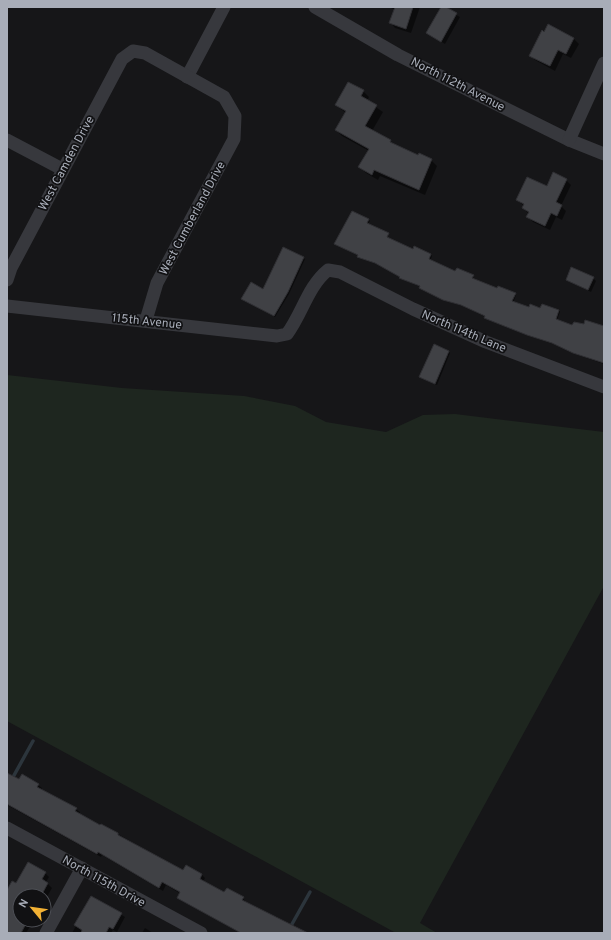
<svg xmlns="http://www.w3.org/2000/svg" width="611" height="940" font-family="Overpass,sans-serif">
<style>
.green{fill:#1e261f}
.shadow{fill:#0007}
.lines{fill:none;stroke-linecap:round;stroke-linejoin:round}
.stream{stroke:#2c353c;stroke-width:3.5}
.building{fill:#404145;stroke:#303034}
.minor{stroke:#37383d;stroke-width:13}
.labels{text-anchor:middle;stroke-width:3.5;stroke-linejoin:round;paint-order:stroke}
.street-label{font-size:12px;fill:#a8adb8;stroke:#111113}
</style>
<rect width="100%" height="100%" fill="#161618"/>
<path class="green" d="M7,375L122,388L244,396L295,406L326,422L386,432L423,415L455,414L604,432V586L420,923L437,933H396L7,721Z"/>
<g class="shadow">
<path d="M389,7H420L411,33L395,28L390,22L395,10Z"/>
<path d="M442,7L460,17L445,44L427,33Z"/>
<path d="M548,26L574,39L579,44L571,58L563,54L555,71L535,60L530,55Z"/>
<path d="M363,91L369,97L367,101L383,112L372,131L393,144L419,156L431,160L437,166L425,195L380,176L378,180L366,173L360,167L369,151L342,136L336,130L346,113L336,105Z"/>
<path d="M566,180L571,185L561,206L566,211L562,220L556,217L550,230L533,222L528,217L529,214L523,208L524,206L517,200Z"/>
<path d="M368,219L370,221L368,224L388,234V238L414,250L415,247L431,255L432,256L430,261L455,273L473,276V280L515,294L516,295L513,303L529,308L559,310L560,312L557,320L572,326L604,328V364L575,354L554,344L529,336L487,319L486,317L463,306L446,301L421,287L402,279L401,277L377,264L359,258V255L335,244Z"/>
<path d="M303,258L305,259L289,294L275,317L244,300L263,290Z"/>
<path d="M593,278L596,281L591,292L567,279Z"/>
<path d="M449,352L450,353L437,385L420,377Z"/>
<path d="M7,774L19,781L38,785L42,788L41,790L76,809L80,812L79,814L118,834L183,872L202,875L205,878L203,882L224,893L243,898L246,903L274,918L275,916L308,933H241L182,901L179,898L181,894L166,885L163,891L102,855L101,857L7,805Z"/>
<path d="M45,873L49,877L46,882L52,888L44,902V896H20V920H34L26,933H7V892L17,884Z"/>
<path d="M92,897L125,917L117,932L113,930L111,933H72Z"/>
<path d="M145,928L153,933H142Z"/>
</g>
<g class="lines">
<g class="stream">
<path d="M7,788L33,741"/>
<path d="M287,933L310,892"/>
</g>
</g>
<g class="building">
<path d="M395,7H413L406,29L389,23Z"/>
<path d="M441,7H446L457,13L441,42L426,33Z"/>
<path d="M548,24L574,38L566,54L558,50L550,66L529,56L542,30L544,32Z"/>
<path d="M348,82L364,90L361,96L377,105L365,126L391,140L390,142L418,155L419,153L432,159L419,190L374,170L372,175L358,167L369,149L335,130L346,111L335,105Z"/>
<path d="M553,172L567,179L556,202L562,205L557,216L551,213L545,226L526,217L529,212L522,208L524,204L516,200L527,177L547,186Z"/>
<path d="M352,211L369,219L367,223L389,233L387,237L413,249L414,246L431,254L429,259L455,271L457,268L474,275L472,278L497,288L498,286L516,293L512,301L529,307L530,304L540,308L542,304L559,310L556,319L572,325L574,322L584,324L585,320L604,326V363L573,353L552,343L527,335L484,318L485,316L461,305L443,300L419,288L420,286L399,278L400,277L375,263L357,257L358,255L334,244Z"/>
<path d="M283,247L304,257L288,292L274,316L241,299L251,282L263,289Z"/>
<path d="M571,267L594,277L588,290L566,280Z"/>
<path d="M434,344L449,351L435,384L419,377Z"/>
<path d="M7,773L19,779L22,774L39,784L37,787L77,808L75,811L100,825L101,824L118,833V835L183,870L186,865L202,874L200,879L224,892L227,888L244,897L242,900L308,933H241L177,898L180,892L162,882L159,888L98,852L97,854L7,804Z"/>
<path d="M28,862L46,872L42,879L48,883L41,896H20V920H28L21,933H7V890L12,881L16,883Z"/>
<path d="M91,896L122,913L113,929L109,927L106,933H81L82,930L74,925Z"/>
</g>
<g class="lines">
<g class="minor">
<path d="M315,7L398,55L569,140L604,154"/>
<path d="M187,77L224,7"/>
<path d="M7,140L62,169"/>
<path d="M569,140L604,63"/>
<path d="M7,280L11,268L122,59L133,51L145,53L224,97L235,116L234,139L157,283L146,320"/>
<path d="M7,306L277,336L287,334C302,314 308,286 328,270L340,272L413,309L486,342L604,387"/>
<path d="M7,828L201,933"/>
<path d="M46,933L82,868"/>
</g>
</g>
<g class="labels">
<g class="street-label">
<text transform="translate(458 84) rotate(27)" y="4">North 112th Avenue</text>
<text transform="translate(66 163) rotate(-62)" y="4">West Camden Drive</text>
<text transform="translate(192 218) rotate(-62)" y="4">West Cumberland Drive</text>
<text transform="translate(147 321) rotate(6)" y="4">115th Avenue</text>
<text transform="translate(464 331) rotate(23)" y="4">North 114th Lane</text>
<text transform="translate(104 881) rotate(29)" y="4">North 115th Drive</text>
</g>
</g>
<rect width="611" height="940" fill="none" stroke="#a8adb8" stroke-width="16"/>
<g transform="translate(32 908) rotate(299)"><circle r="19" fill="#111113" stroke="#4d4f55"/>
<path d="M0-3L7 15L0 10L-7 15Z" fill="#f2b134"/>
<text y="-6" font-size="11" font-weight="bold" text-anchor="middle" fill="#a8adb8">N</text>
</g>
</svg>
